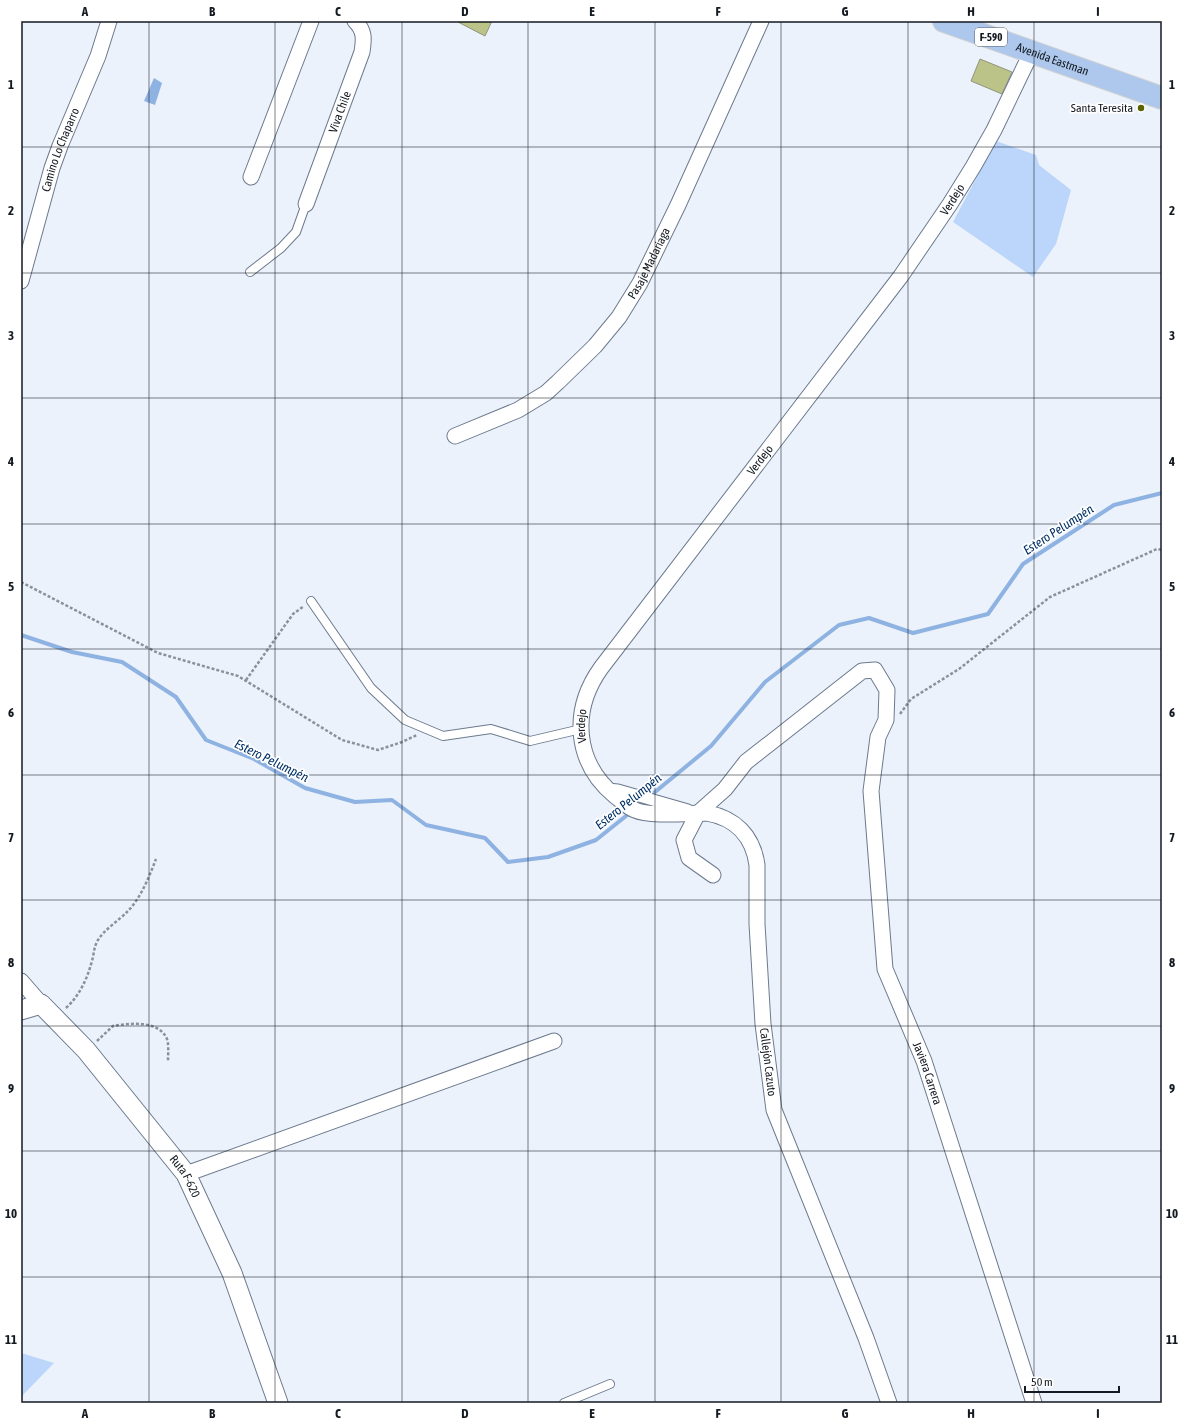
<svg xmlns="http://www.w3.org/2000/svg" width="1183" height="1424" font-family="'Asap Condensed',sans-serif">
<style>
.green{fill:#bbd6fa}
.water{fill:#8eb2e1}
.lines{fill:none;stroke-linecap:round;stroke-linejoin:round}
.stream{stroke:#8eb2e1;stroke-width:4}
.building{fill:#bbc388;stroke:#91957d}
.service-casing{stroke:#6c7a8e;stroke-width:10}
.pedestrian-casing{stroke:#6c7a8e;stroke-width:13}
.minor-casing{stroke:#6c7a8e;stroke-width:17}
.tertiary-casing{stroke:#6c7a8e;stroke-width:21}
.primary-casing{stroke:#d0d1d3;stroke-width:24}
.path{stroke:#8a9199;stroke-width:2.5;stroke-dasharray:3 2;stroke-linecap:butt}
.service{stroke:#fff;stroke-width:8}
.pedestrian{stroke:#fff;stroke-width:11}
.minor{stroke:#fff;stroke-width:15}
.tertiary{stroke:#fff;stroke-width:19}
.primary{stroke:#adc8ec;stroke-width:22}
.grid{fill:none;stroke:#141a22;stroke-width:1;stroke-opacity:0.55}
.poi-dot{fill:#5b6200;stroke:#fff;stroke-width:1.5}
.labels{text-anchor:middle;stroke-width:3.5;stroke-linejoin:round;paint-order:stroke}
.shield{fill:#fff;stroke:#5a5f64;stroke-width:1}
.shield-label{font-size:11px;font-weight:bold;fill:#141a22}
.street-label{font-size:12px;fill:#141a22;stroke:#fff}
.poi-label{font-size:12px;fill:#141a22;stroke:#fff;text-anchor:end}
.water-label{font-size:13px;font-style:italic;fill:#003067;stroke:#fff}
.neatline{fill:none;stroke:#141a22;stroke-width:1.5}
.grid-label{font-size:13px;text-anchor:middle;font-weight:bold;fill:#141a22}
</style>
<rect width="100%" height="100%" fill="#ebf2fb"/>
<g class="green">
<path d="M996,141L1036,155L1039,165L1071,190L1056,244L1033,277L953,222Z"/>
<path d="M21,1353L54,1363L21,1397Z"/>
</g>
<path class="water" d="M154,78L162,83L155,105L144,101Z"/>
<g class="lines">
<g class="stream">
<path d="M21,635L72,652L122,662L176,697L206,740L254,759L305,788L355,802L392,800L426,825L485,838L508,862L548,857L596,840L631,812"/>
<path d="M638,806L711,746L765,682L839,625L869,618L913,633L988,614L1023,564L1114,505L1162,493"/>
</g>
</g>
<g class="building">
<path d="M456,21H492L485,36Z"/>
<path d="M980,59L1012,72L1002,94L971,81Z"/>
</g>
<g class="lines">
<g class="service-casing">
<g id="service">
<path d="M250,272L281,248L296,232L306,204"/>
<path d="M311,601L371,688L405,720L443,736L491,729L530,741L581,729"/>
<path d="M564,1403L610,1384"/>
</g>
</g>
<g class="pedestrian-casing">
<path id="pedestrian" d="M607,789L618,790L688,810"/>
</g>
<g class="minor-casing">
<g id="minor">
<path d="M251,177L311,21"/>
<path id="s1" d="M306,204L362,52C364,39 365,31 355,21"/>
<path id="s2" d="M21,281L52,168L60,146L98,56L109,21"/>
<path id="s3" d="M455,436L518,410L546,393L558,382L595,346L619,317L640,283L678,205L761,21"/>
<path id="s4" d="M713,875L689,858L684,840L698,813L725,789L746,762L862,671L875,670L887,690L886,720L878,737L871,791L885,969L924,1061L1034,1403"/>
<path d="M21,981L41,1004"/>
<path d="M186,1174L554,1041"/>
<path id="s5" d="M889,1403L866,1338L774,1110L763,1024L757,924V865C753,836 735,818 707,813C689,813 650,817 635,810C628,808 621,800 615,796C574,762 571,710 601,668L901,276L950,204L973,167L994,130L1032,51"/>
</g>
</g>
<g class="tertiary-casing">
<g id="tertiary">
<path id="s6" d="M21,1010L41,1004L86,1050L186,1174L232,1273L278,1403"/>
</g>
</g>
<g class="primary-casing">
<g id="primary">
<path id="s7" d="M944,21L1162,98"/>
</g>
</g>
<g class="path">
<path d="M21,582L158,653L238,676L342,740L378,750L402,742L417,735"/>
<path d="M246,680L293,614L304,606"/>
<path d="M900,714L911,699L959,669L1050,597L1157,549L1162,550"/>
<path d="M66,1008C80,995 87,979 92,961C94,954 94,946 98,940C103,931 119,920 127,912C141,898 149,877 156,859"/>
<path d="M97,1041L113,1026C130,1023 159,1020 167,1039C169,1045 168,1054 168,1061"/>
</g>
<use href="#service" class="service"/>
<use href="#pedestrian" class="pedestrian"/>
<use href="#minor" class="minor"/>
<use href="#tertiary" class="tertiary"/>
<use href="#primary" class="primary"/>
</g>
<path class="grid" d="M149,21V1403M275,21V1403M402,21V1403M528,21V1403M655,21V1403M781,21V1403M908,21V1403M1034,21V1403M21,147H1162M21,273H1162M21,398H1162M21,524H1162M21,649H1162M21,775H1162M21,900H1162M21,1026H1162M21,1151H1162M21,1277H1162"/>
<circle class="poi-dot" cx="1141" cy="108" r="4"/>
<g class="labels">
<rect class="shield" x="975" y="28" width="32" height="18" rx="3"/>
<g class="shield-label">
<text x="991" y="41">F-590</text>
</g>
<g class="street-label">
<text dy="4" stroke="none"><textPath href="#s7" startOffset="115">Avenida Eastman</textPath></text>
<text dy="4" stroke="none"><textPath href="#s1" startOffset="98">Viva Chile</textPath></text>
<text dy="4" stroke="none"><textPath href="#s2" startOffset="137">Camino Lo Chaparro</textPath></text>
<text dy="4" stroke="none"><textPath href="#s5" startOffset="1464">Verdejo</textPath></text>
<text dy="4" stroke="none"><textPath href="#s3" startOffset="268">Pasaje Madariaga</textPath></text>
<text dy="4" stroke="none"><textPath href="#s5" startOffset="1140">Verdejo</textPath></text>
<text dy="4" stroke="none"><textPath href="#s5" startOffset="816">Verdejo</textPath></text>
<text transform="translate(768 1062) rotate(83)" y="4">Callejón Cazuto</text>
<text dy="4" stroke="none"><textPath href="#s4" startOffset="727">Javiera Carrera</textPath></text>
<text dy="4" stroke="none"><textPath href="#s6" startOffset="246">Ruta F-620</textPath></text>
</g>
<g class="poi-label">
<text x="1133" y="112">Santa Teresita</text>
</g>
<g class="water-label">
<text transform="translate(1058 529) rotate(-33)" y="5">Estero Pelumpén</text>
<text transform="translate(272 760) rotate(26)" y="5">Estero Pelumpén</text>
<text transform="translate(628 801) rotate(-39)" y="5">Estero Pelumpén</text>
</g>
</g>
<rect width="1183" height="1424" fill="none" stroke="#ffffff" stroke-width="44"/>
<path d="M1025 1386v6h94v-6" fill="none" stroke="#141a22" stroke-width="2"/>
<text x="1031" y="1386" font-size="12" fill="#141a22" stroke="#ffffff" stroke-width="3" paint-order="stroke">50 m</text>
<rect x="22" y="22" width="1139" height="1380" class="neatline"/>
<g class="grid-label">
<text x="85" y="16">A</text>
<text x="212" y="16">B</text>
<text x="338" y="16">C</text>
<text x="465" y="16">D</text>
<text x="592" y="16">E</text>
<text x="718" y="16">F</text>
<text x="845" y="16">G</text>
<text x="971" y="16">H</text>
<text x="1098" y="16">I</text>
<text x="11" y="89">1</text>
<text x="1172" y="89">1</text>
<text x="11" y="215">2</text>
<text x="1172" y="215">2</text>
<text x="11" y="340">3</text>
<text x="1172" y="340">3</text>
<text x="11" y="466">4</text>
<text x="1172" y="466">4</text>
<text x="11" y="591">5</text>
<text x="1172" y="591">5</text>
<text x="11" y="717">6</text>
<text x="1172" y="717">6</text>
<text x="11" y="842">7</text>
<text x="1172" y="842">7</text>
<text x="11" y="967">8</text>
<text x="1172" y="967">8</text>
<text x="11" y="1093">9</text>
<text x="1172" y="1093">9</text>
<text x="11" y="1218">10</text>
<text x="1172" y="1218">10</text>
<text x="11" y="1344">11</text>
<text x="1172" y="1344">11</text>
<text x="85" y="1418">A</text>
<text x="212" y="1418">B</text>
<text x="338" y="1418">C</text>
<text x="465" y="1418">D</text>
<text x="592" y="1418">E</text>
<text x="718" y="1418">F</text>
<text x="845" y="1418">G</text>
<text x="971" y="1418">H</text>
<text x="1098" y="1418">I</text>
</g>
</svg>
